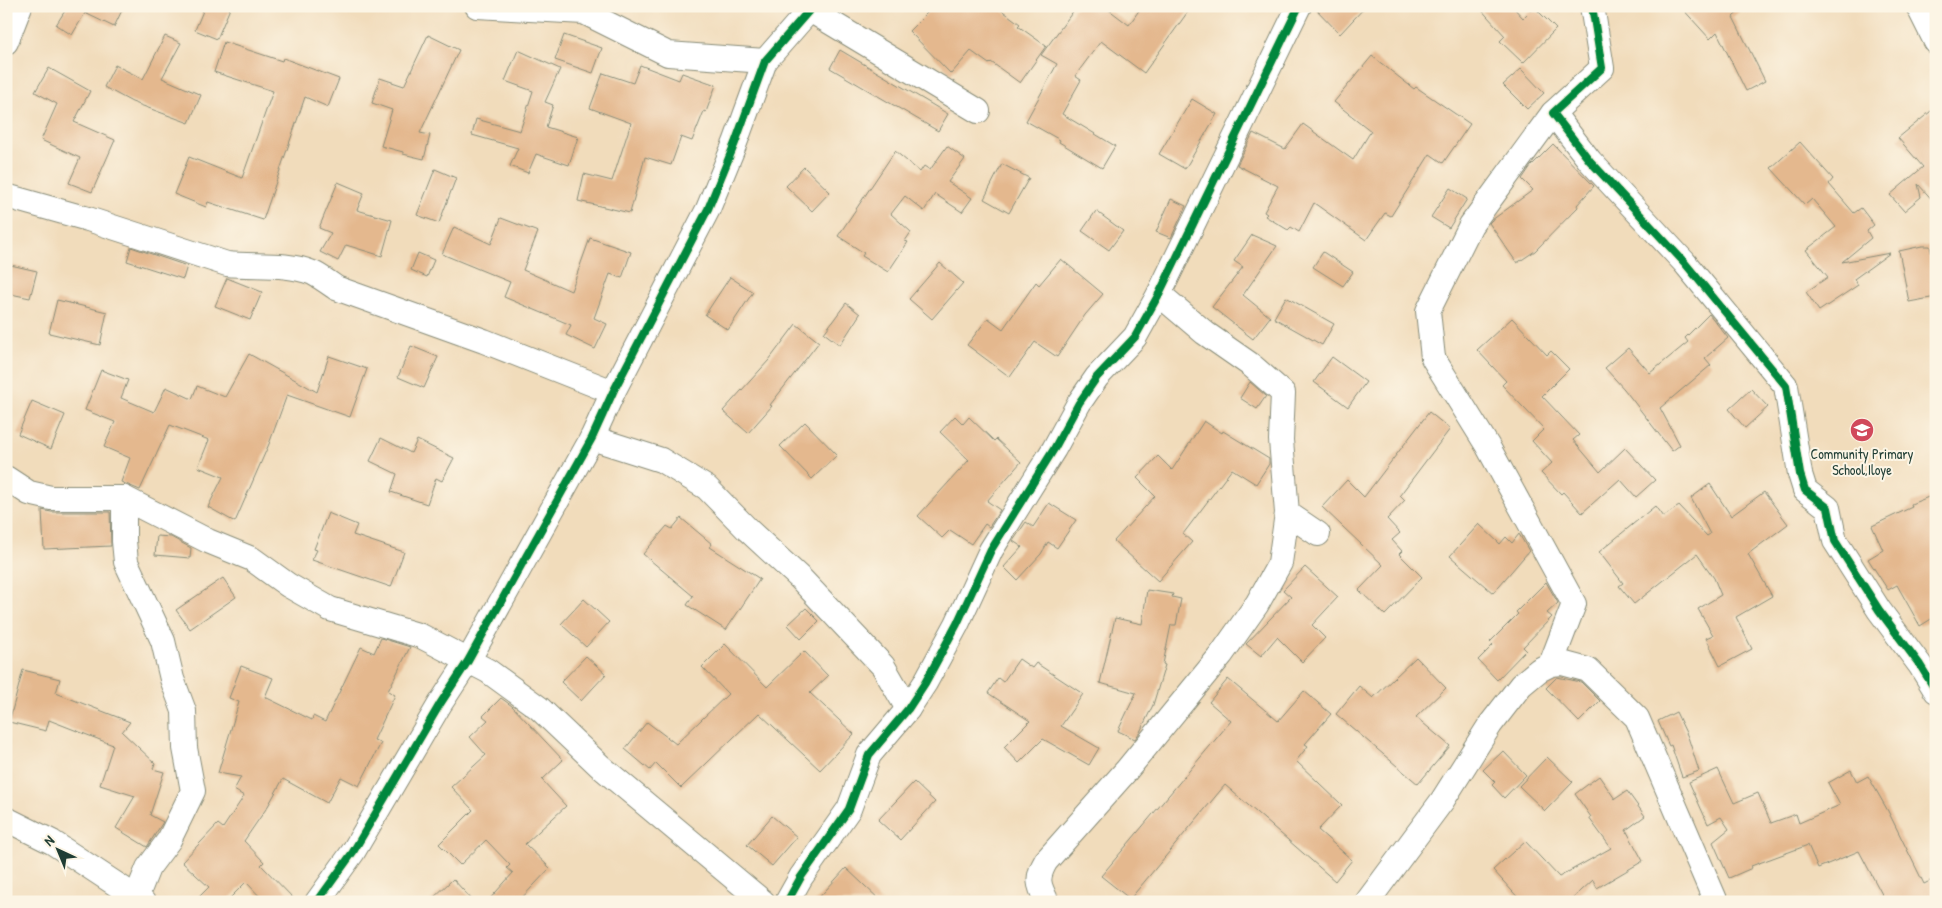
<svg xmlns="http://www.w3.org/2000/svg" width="1942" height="908" font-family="'Patrick Hand',sans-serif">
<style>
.building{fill:#e4b88e}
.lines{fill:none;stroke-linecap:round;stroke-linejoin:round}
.street-casing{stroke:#888c78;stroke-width:26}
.street{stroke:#fff;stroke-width:24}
.cycleway-casing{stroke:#fcf5e5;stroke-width:11}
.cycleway{stroke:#00873e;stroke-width:8}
.labels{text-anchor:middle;stroke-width:4;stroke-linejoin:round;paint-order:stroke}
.poi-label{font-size:14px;fill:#1f3d34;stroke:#fcf5e5}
</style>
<rect width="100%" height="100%" fill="#fcf5e5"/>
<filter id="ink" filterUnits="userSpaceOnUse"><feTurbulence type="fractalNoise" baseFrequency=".02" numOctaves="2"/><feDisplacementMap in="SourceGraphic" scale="10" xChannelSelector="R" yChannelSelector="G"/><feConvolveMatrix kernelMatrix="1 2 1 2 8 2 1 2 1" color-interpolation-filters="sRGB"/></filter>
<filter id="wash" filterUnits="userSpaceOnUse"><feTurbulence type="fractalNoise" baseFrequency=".0096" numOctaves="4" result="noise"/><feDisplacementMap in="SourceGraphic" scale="20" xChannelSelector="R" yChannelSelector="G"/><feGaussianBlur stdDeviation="1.12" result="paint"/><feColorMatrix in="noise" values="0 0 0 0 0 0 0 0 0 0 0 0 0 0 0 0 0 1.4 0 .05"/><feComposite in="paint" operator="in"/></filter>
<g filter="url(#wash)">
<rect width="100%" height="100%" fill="#f1dcbb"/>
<g id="blocks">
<g class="building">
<path d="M68,6H124L114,27L85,13L72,35L56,25Z"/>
<path d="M205,6H231L217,39L195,30Z"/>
<path d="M934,6H996L1020,24L1018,26L1046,46L1020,83L991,62L989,64L971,51L951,74L909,31Z"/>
<path d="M1077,6H1104L1129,25L1142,6H1192L1144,73L1101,41L1075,76L1081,80L1062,114L1115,146L1102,168L1059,142L1060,140L1026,121L1057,64L1041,55Z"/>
<path d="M1313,6H1366L1340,34Z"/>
<path d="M1478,6H1512L1523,18L1534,7L1556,29L1523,63L1500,41L1505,36Z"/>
<path d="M1680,6H1745L1733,17L1765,81L1746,91L1717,32L1710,39Z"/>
<path d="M428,35L459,50L420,133L430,135L424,159L403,154V152L381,146L392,110L372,103L380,78L404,86Z"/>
<path d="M564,35L602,48L593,73L555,60Z"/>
<path d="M165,36L181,43L162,78L201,95L189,123L132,102L104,87L115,65L143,79Z"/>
<path d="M224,42L282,61L283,58L339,79L328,107L305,97L263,220L208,202L206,207L174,194L189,157L242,178L273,91L214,72Z"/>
<path d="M518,50L560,69L545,102L553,105L546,127L578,137L569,165L536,154L528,173L510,166L518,148L472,135L476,119L520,131L533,91L505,81Z"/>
<path d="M840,50L948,114L938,131L830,68Z"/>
<path d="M1372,56L1414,89L1416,87L1470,124L1443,163L1430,154L1391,216L1385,213L1366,240L1314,203L1299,232L1291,227L1288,230L1265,216L1267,214L1264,212L1278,186L1237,165L1253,133L1285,149L1303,124L1353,160L1371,131L1334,102Z"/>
<path d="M640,65L679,80L682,73L716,85L706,112L704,111L692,141L681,137L671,165L645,157L630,213L578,201L584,174L612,181L631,123L590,108L603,73L633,83Z"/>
<path d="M49,68L90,91L74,122L115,140L92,192L69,183L80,158L41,140L57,104L35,92Z"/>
<path d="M1521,69L1544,93L1527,109L1503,85Z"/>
<path d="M1192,99L1217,114L1185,169L1159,154Z"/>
<path d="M1936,107V204L1918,184L1921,197L1904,211L1890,195L1923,167L1898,138Z"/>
<path d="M1800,142L1833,179L1829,184L1854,213L1861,208L1874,225L1867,231L1871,238L1842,262L1890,253L1854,279L1858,285L1819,311L1806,292L1828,277L1806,250L1836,227L1812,199L1805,205L1771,168Z"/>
<path d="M1553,144L1594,186L1577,205L1578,207L1535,251L1517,263L1489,223L1492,220L1533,190L1522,179L1531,166Z"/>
<path d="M947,146L965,159L948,182L972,198L962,212L935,194L924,211L905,196L891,214L911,232L905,241L908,242L888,272L862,256L864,253L838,236L895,151L920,172L924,166L930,170Z"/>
<path d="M1002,164L1029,178L1009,213L984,199Z"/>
<path d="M804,167L830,192L812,211L786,186Z"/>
<path d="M435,169L456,178L439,223L417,215Z"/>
<path d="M338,182L364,193L357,210L392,220L382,256L346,245L338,261L320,252L331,233L319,228Z"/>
<path d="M1450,188L1467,199L1449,228L1431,217Z"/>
<path d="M1171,199L1186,206L1171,238L1156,232Z"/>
<path d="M1096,211L1123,231L1109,250L1082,231Z"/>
<path d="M501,218L538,232L523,270L571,291L590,238L631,252L622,278L610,274L594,318L607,324L595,349L566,335L571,325L504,297L510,282L442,254L454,227L491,244Z"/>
<path d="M1252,235L1277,246L1243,295L1270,317L1253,339L1212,307L1243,267L1234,261Z"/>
<path d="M1922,246H1930L1936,274V297L1909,302L1899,251Z"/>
<path d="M131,247L187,266L183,279L127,261Z"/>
<path d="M1323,252L1353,272L1343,286L1313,267Z"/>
<path d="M418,253L434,260L427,277L411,270Z"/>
<path d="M1061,259L1103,294L1085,315L1057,357L1035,342L1010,377L967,345L988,318L1003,329L1036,282L1039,285Z"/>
<path d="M940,263L963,283L932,319L909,299Z"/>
<path d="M6,264L37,271L30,298L6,293Z"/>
<path d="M730,277L753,292L728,330L705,315Z"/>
<path d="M227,278L262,292L250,320L215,306Z"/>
<path d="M1286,297L1334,324L1322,345L1274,318Z"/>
<path d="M57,300L107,312L100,345L49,333Z"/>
<path d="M846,303L860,314L840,345L824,333Z"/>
<path d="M1709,314L1728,338L1705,358L1711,365L1660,408L1680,445L1672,451L1624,389L1605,368L1628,348L1650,373L1688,342L1685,338Z"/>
<path d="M1512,318L1547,355L1551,351L1569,369L1542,396L1579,435L1573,440L1600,472L1625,448L1655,480L1636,497L1620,479L1582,513L1563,492L1561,494L1541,473L1552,463L1532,441L1544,429L1502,385L1506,381L1477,350Z"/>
<path d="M796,324L819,342L770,405L772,406L748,433L723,411L769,360Z"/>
<path d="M411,346L438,357L424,388L398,377Z"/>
<path d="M249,354L317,392L329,356L367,369L350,417L287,395L269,444L235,522L208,507L223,477L198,467L209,440L170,425L140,490L121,482L130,458L104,447L115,422L85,410L101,370L128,380L121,398L154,412L166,387L192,399L197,386L225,397Z"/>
<path d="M1332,357L1366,382L1348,407L1314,382Z"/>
<path d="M1250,382L1266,396L1257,409L1240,398Z"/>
<path d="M1751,389L1768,407L1745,428L1729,409Z"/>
<path d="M32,401L65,415L51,449L18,434Z"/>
<path d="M1429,412L1450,429L1400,495L1405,500L1387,519L1400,533L1392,540L1402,551L1399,554L1422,577L1385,615L1359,590L1383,565L1322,507L1347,480L1364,497Z"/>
<path d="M955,416L963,424L969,417L994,441L996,439L1021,462L987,501L1000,510L989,527L985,524L971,544L950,530L942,538L918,516L969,460L940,432Z"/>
<path d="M1204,421L1222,433L1223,431L1269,459V464L1256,484L1232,469L1183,534L1192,542L1158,581L1114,541L1155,496L1137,478L1158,456L1172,470Z"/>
<path d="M805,422L837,455L812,479L780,446Z"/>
<path d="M381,438L411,453L417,440L454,458L442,481L436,478L427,504L391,492L397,474L370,461Z"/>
<path d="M1710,484L1731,516L1764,492L1788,524L1748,554L1772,596L1736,617L1752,649L1720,666L1706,638L1713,635L1698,609L1721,595L1714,578L1697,554L1634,604L1619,586L1623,583L1599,552L1655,506L1663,517L1679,506L1707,536L1710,534L1691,498Z"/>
<path d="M1936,494V616L1920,626L1897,585L1888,590L1868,559L1883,550L1872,526L1912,507L1911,504Z"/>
<path d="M1049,503L1076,520L1057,548L1048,542L1041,554L1017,580L1004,567L1022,547L1013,541L1026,522L1033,527Z"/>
<path d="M42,510L51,512H110L111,546L44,549Z"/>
<path d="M328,513L357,525L353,535L404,552L391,587L312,560L317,550L314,549Z"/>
<path d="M681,518L712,544L710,547L760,579L726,630L687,605L693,596L643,554L667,526L672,529Z"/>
<path d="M1479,524L1500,544L1506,537L1512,543L1519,534L1529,551L1493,593L1450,556Z"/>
<path d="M157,536L171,537L191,548L190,558L155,555Z"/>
<path d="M1305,567L1338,597L1312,625L1325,638L1302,662L1277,637L1261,656L1246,644L1291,597L1283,590Z"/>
<path d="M223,578L236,597L190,629L176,610Z"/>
<path d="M1546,582L1558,603L1547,613L1552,617L1523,647L1526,650L1497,680L1478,660L1493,645L1490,642L1518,614L1516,612Z"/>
<path d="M1147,590L1173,594L1172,597L1181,599L1176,625H1171L1163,664L1165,665L1153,705L1140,732L1135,739L1118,731L1136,693L1100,683L1115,618L1142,624Z"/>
<path d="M584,599L609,622L586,647L561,624Z"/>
<path d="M806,608L819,621L801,639L788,625Z"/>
<path d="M381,638L410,647L388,691L395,695L374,740L381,743L359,786L341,777L327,803L283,779L268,806L244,841L264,862L261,865L297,902H265L246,882L226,902H194L209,887L182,862L218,824L223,828L244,796L234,790L241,777L218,773L239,702L229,698L241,666L273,678L265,697L312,720L313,716L325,722L361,647L374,653Z"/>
<path d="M725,644L767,687L804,651L828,676L810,693L854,734L820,770L759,713L681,788L656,763L650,770L625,749L647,722L676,744L728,694L702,667Z"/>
<path d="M586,656L606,674L581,701L561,682Z"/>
<path d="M1416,657L1446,688L1416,717L1450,746L1418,784L1336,714L1359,686L1373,698Z"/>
<path d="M1019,659L1032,668L1036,663L1083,694L1061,726L1099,748L1089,765L1043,739L1019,763L1004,747L1030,721L988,693L998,678L1003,682Z"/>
<path d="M23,670L60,679L56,693L130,722L122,732L155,763L153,769L164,772L150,815L163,822L147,847L116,828L135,796L100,785L113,745L49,720L46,731L9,722Z"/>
<path d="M1557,677L1581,682L1600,701L1579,722L1546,688Z"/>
<path d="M1228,679L1278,721L1304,691L1331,714L1305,744L1308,746L1296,761L1342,805L1318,830L1352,860L1335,881L1225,785L1130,899L1101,876L1231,721L1209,702Z"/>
<path d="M501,698L512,706L563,760L542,780L566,806L525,844L550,868L518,902H487L513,873L507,868L510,865L486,840L460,865L439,844L473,810L451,787L486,755L470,737L488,720L483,716Z"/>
<path d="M1676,712L1688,737L1699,771L1682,777L1671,745L1669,746L1658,721Z"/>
<path d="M1503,751L1526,775L1504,798L1492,785L1495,782L1483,770Z"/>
<path d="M1547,757L1573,782L1545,811L1519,786Z"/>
<path d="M1718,769L1734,803L1758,793L1771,823L1796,814L1799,823L1840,805L1828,783L1851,770L1857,782L1868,776L1888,811L1924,884L1936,878V902H1886L1859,851L1818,868L1808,845L1751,866L1752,868L1729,878L1713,842L1729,829L1721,817L1708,824L1689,782Z"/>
<path d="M1599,776L1615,799L1627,791L1645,816L1626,830L1643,861L1597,888L1593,880L1569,902H1522L1493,870L1525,841L1559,877L1611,848L1589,818L1591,817L1575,794Z"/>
<path d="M914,782L935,802L900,840L878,820Z"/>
<path d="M772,816L797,837L772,866L747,845Z"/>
<path d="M846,868L882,902H815Z"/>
<path d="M453,879L474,902H429Z"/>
</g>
</g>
</g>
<g filter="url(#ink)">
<use href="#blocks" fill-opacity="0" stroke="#888c78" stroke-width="1"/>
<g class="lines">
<g class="street-casing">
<g id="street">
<path d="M477,6L584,12L668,54L765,61"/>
<path d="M1592,6L1602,68L1553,113L1590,161L1684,262L1786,386L1800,474L1805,490L1828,508L1835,541L1879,610L1920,665L1936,691"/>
<path d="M1918,6L1936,42"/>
<path d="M810,10L978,111"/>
<path d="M6,42L20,6"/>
<path d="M6,196L88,219L227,264C255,267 286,262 313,273C321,277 329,283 336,288L484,341L613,392"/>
<path d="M592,438L661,460L707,488L748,530L801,579L883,666L908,709"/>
<path d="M6,478L29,493L51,498H124L208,541L252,559L288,585L330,609L421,636L488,671L539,708L600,766L763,902"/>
<path d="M124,498V541L126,562L163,641L172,679L184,711L185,748L193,791L169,840L148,868L136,898"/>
<path d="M1287,513L1318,534"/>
<path d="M1551,664L1574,604L1487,445L1433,358L1428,311L1471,225L1553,113"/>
<path d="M6,819L52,842L143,902"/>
<path d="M317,902L353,852L440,704L468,661L592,438L613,392L708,209L735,143L765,61L813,6"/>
<path d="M787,902L801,877L849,809L869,755L908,709L925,683L957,624L991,550L1054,449L1079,403L1097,377L1135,337L1159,294L1299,6"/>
<path d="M1047,902C1038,884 1036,878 1046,861L1126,771L1221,655L1257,604L1280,563L1287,513L1281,440L1283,393L1251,365L1205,333L1159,294"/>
<path d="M1367,902L1442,801L1490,725L1521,685L1539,670L1551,664L1562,663L1588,670L1637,718L1716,902"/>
</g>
</g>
<use href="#street" class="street"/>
<g class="cycleway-casing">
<g id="cycleway">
<path d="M1592,6L1602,68L1553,113L1590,161L1684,262L1786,386L1800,474L1805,490L1828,508L1835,541L1879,610L1920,665L1936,691"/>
<path d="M317,902L353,852L440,704L468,661L592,438L613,392L708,209L735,143L765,61L813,6"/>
<path d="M787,902L801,877L849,809L869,755L908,709L925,683L957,624L991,550L1054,449L1079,403L1097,377L1135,337L1159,294L1299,6"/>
</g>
</g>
<use href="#cycleway" class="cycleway"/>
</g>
</g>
<defs>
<g id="school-disc" transform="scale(1.25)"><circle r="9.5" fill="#d1495b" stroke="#fcf5e5"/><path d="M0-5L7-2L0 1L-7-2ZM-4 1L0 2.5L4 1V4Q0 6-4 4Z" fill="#fff"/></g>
</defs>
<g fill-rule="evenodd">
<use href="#school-disc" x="1862" y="430"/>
</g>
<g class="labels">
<g class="poi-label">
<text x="1862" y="459">Community Primary<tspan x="1862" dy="16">School,Iloye</tspan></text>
</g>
</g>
<rect width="1942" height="908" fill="none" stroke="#fcf5e5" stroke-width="25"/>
<g transform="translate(58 850) rotate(316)" stroke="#fcf5e5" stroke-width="4" paint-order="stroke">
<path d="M0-4L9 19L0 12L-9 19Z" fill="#1f3d34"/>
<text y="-8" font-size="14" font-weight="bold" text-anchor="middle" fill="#1f3d34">N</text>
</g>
</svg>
